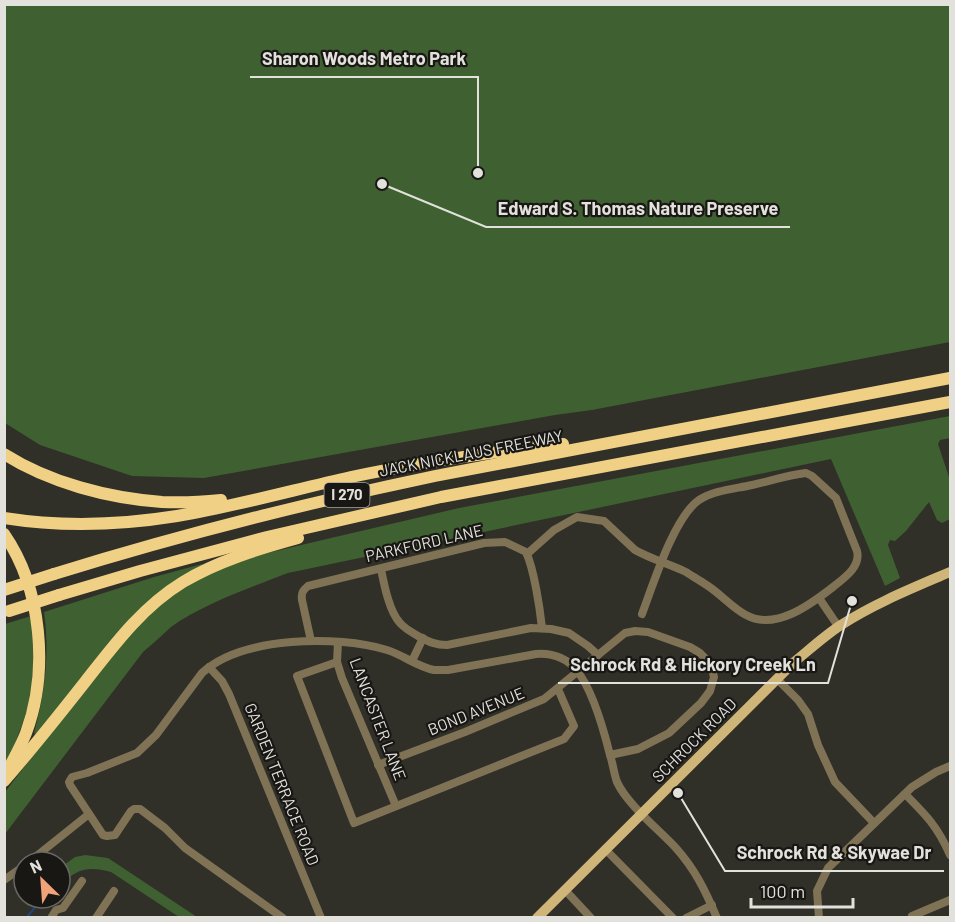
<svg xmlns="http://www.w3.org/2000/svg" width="955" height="922" font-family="Barlow,sans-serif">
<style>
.green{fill:#3f6031}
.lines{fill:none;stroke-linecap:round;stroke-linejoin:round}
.stream{stroke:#22447b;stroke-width:2}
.minor{stroke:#7f7255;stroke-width:8}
.major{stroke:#d0b578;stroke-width:10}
.highway{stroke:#f0d084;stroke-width:12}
.highway-bridge{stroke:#f0d084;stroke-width:12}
.labels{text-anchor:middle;stroke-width:4.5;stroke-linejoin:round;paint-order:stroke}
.shield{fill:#181714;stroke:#a5a4a0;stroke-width:1.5}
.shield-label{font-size:15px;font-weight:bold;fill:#e2e1dc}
.street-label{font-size:16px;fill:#e2e1dc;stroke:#181714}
.leader{fill:none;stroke:#e2e1dc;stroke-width:2}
.callout-dot{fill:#e2e1dc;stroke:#181714;stroke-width:2}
.callout-label{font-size:18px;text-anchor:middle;font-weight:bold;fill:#e2e1dc;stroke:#181714;stroke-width:4.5;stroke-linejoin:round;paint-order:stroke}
</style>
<rect width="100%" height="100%" fill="#302f28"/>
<g class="green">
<path d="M4,5H950V342L592,410L555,415L204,478L132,476L40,445L5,423Z"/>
<path d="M950,416V438L940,440L938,444L950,480V519L942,523L937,520L929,502L906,531L895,541L890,540L888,545L900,578L885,586L831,459L288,573C252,587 203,604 171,627C162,635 153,644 143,652L5,834V792L109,656L137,623L188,583L232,564L267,553L459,508Z"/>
<path d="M202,564L203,567L186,575L37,735L34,733C45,693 50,653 44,612L154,577Z"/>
<path d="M31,616L34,657L33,678L29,705L11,755L5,766V624Z"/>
<path d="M85,855L108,858L197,917H179L111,872C89,866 75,868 60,887V868L75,857Z"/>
</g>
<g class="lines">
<g class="stream">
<path d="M60,878L62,876"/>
<path d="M26,918L43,898"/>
</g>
<g class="minor">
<path d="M527,554L554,530L577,517L604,521L635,550C651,559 669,564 686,572C692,576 699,580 705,584C720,593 731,607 746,615C775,631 810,605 833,587C844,578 861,567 857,551L836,498L812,476L806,473C788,475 770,481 752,485C734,489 715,490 699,500C674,517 653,585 642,614"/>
<path d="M381,569C384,584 389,611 400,623C405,629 413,633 420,637C429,642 436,645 447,645L531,628L551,629L569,633L588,646L598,655"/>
<path d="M819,598L838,626"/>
<path d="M311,641L302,600C301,593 303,590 308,586L484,543L505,542L526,552C534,569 540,609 542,628"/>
<path d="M338,642L337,662L342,678L396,806"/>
<path d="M412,661L423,638"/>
<path d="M337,662L297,676L354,823L564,739L574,726L558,689"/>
<path d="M209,667L222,681L229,694L321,918"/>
<path d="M777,679L798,700L808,714L818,745L835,782L874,823"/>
<path d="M378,765L465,732L544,699L625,633L635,631L648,632L690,647L700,653L710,663L714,677L710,691L701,703L669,733L638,749L610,755"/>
<path d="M905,794C926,815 938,827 950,855"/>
<path d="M605,849L673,918"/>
<path d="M29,862L89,814"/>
<path d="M4,880L24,866"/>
<path d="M565,890L591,918"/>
<path d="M912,916L950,900"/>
<path d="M51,918L56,910L63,908L82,881"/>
<path d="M96,918L114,891"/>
<path d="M283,918L185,848L165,828L140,809H134L131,811L115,835L107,836L103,835L70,785L69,782L72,777L87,773L137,753L156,735L202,673C242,636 338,635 387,650C403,655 418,667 434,670C438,670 443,670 448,670L536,654C552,653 567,658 577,671C593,690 604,731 610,755C613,764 614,774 617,782C627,804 658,829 675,847C695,869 705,890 717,918"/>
<path d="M686,918L712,905"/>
<path d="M819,918L817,891L828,868L912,787L936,772L950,766"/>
</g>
<path class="major" d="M537,918L793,663C808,651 824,636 841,625C875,603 913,588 950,572"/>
<g class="highway">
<path d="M4,454C50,483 108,498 162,502C182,503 201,502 221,500"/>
<path d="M4,518C61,527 121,525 177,516C236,506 293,490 351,477C421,462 492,452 563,444"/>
<path d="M4,534C42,589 49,671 26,733C21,746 14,758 8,770"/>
<path d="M54,574C180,535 306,503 435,476L950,378"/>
<path d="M59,595L140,571L267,537L441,497L950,402"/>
<path d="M4,781C32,749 59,715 85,682C114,645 142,607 183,582C218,561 258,549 298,538"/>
</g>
<g class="highway-bridge">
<path d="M4,590L54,574"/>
<path d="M9,611L59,595"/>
</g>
</g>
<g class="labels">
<rect class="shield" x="324.5" y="483" width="45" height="24" rx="4.5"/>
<g class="shield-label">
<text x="347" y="500">I 270</text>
</g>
<g class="street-label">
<text transform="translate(471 453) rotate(-11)" y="6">JACK NICKLAUS FREEWAY</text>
<text transform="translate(424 543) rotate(-13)" y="6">PARKFORD LANE</text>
<text transform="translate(476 711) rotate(-22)" y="6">BOND AVENUE</text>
<text transform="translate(378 719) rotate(69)" y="6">LANCASTER LANE</text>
<text transform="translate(694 740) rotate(-45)" y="6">SCHROCK ROAD</text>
<text transform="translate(282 784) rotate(68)" y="6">GARDEN TERRACE ROAD</text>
</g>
</g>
<path class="leader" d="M478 173L478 77H250M382 184L486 227H790M852 601L828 683H558M678 793L725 871H944"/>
<g class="callout-dot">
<circle cx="478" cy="173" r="6"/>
<circle cx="382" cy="184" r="6"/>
<circle cx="852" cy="601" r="6"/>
<circle cx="678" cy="793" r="6"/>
</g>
<g class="callout-label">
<text x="364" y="65">Sharon Woods Metro Park</text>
<text x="638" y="215">Edward S. Thomas Nature Preserve</text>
<text x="693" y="671">Schrock Rd &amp; Hickory Creek Ln</text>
<text x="834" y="859">Schrock Rd &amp; Skywae Dr</text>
</g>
<rect width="955" height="922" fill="none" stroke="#e2e1dc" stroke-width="12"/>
<g transform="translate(42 880) rotate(335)"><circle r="28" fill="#181714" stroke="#696864" stroke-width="1.5"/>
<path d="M0-4.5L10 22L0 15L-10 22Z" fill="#f0a279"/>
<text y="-9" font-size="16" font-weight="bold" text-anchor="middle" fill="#e2e1dc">N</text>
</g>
<path d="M751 898v9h102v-9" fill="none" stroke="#e2e1dc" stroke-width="3"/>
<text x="760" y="898" font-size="18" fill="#e2e1dc" stroke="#181714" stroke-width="4.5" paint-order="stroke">100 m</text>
</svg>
